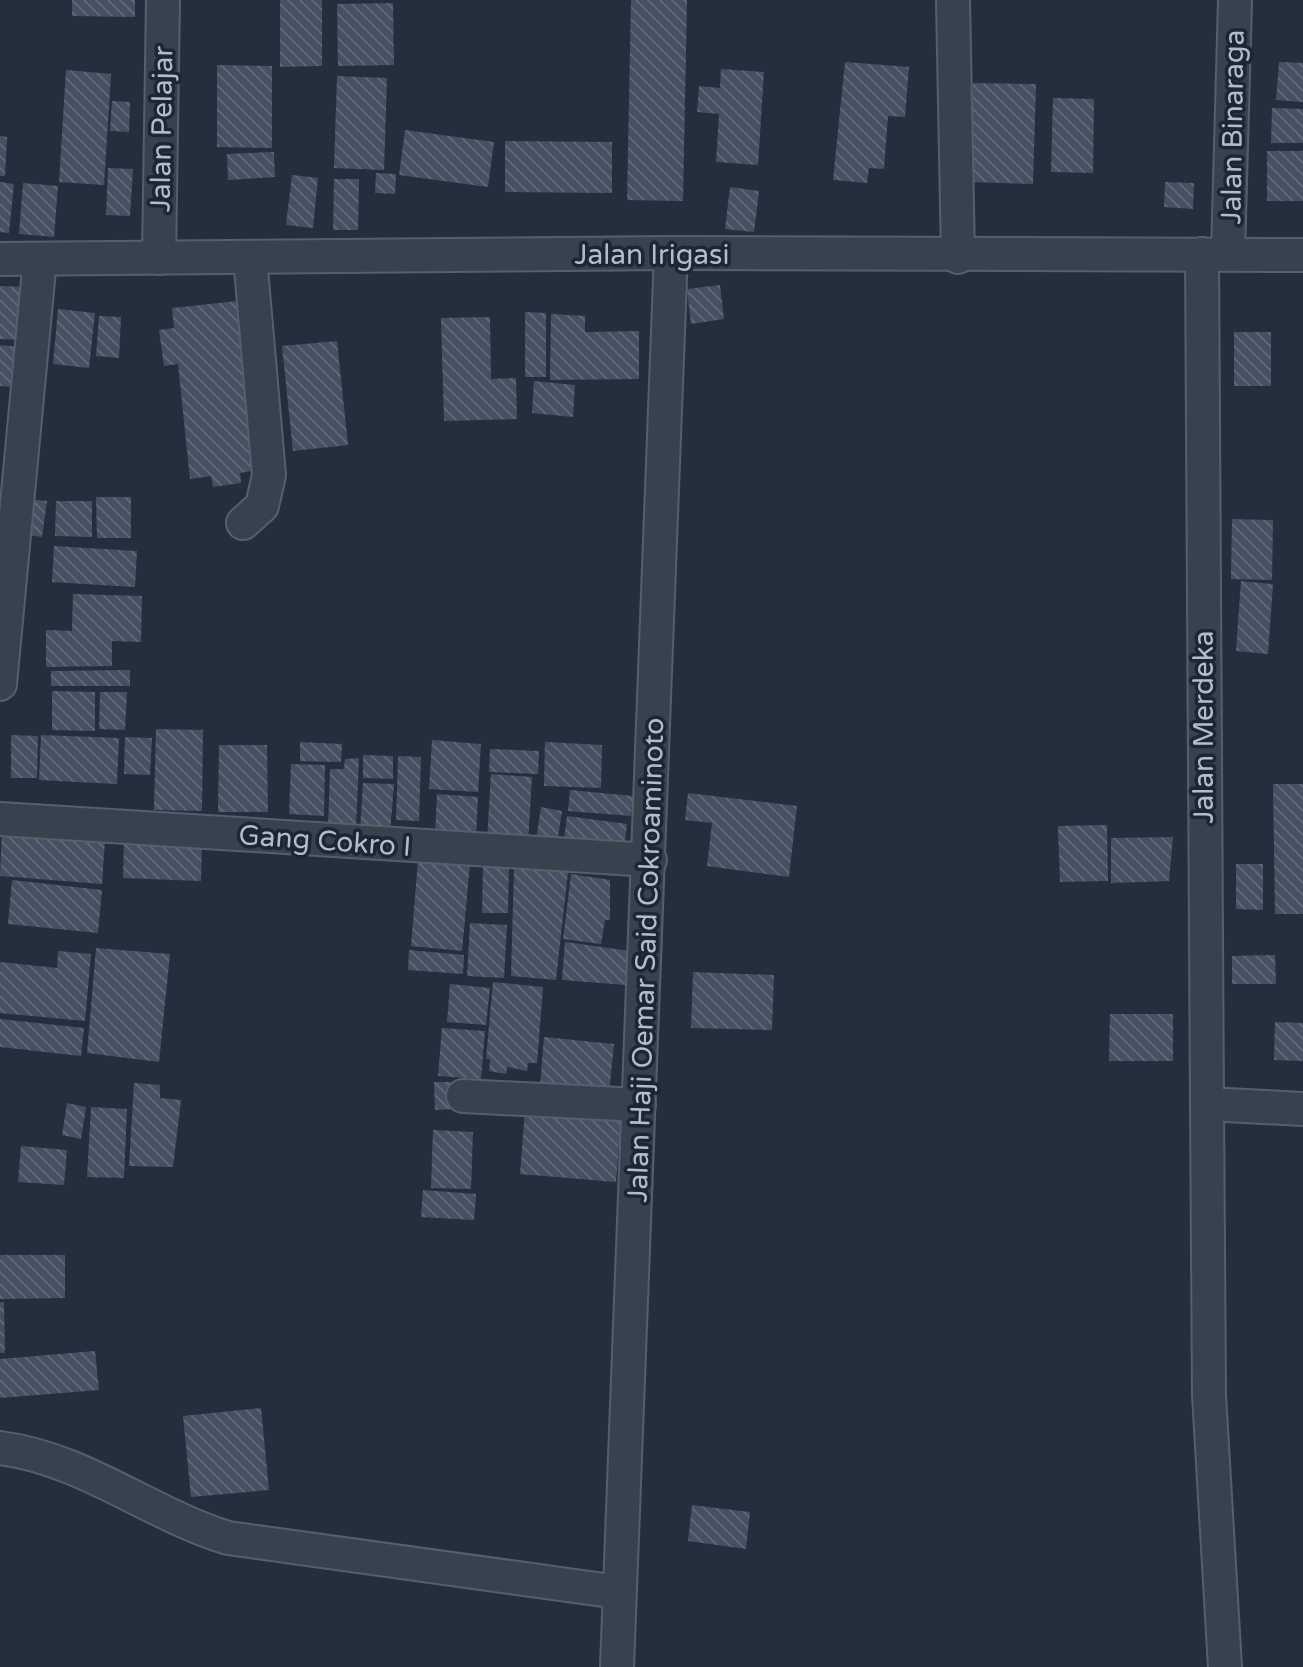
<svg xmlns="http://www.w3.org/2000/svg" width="1303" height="1667" font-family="'Varela Round',sans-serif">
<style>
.building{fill:url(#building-back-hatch)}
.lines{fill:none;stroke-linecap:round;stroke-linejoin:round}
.minor-casing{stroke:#565f6c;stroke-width:36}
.minor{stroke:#38414e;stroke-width:32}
.labels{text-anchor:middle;stroke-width:7;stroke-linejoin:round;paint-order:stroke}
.street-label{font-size:28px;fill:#b4bcc9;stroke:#1d2633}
</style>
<defs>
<pattern id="building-back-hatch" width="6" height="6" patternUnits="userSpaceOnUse" patternTransform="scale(2)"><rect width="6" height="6" fill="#455162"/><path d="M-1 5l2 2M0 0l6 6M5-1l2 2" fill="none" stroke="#5d6877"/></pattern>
</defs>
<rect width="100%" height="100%" fill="#242f3e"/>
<g class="building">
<path d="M72,0H135V17L72,16Z"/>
<path d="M280,0H322V66L280,67Z"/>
<path d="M631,0H687L683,201L627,200Z"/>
<path d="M393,3L394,65L338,66L337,4Z"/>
<path d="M845,62L909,67L905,117L888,116L884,169L869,168L867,183L833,180Z"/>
<path d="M1279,62L1303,63V102L1276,100Z"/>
<path d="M217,65L272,66V148L217,147Z"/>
<path d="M721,69L764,72L758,165L716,162L719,114L697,112L699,86L720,88Z"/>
<path d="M66,70L111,74L104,185L59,182Z"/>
<path d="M337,76L387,78L384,170L334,168Z"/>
<path d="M973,83L1036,84L1033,184L971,182Z"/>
<path d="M1053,98L1094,99L1093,173L1051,172Z"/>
<path d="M112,101L130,102L129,132L110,131Z"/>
<path d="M1272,108L1303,109V143H1271Z"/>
<path d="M405,130L494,142L488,187L399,175Z"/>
<path d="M0,136L7,137L5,176H0Z"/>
<path d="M505,141L612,142V193L505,192Z"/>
<rect x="1267" y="151" width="36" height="50"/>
<path d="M274,152L275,177L228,180L227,154Z"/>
<path d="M108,168L133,169L130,216L106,215Z"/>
<path d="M376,173L396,174L395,194L375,193Z"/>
<path d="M292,175L318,178L313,228L286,225Z"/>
<path d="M334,179H359L358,230H333Z"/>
<path d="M0,182L14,184L9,233L0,232Z"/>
<path d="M1165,182L1194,183L1193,209L1164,207Z"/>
<path d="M23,183L58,186L54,237L19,234Z"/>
<path d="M730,187L759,191L754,232L725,229Z"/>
<path d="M720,285L724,319L691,324L687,289Z"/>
<path d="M0,286L28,287L26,340L0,339Z"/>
<path d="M247,300L264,469L240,473L241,483L213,487L211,476L190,479L178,364L164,366L159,330L174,328L172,308Z"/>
<path d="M58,309L95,313L89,368L53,364Z"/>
<path d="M525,312L546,313V377H525Z"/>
<path d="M551,314L585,316V332L639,331V379L550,380Z"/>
<path d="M99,316L121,317L119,358L96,356Z"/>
<path d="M490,317L491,379L516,378L517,419L444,421L441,318Z"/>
<rect x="1234" y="332" width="37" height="54"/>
<path d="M337,341L348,445L293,451L282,346Z"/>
<path d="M0,345L19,347L15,387L0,386Z"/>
<path d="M534,381L575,385L573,417L532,413Z"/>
<path d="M96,497H131V538H97Z"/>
<path d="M26,499L47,501L42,537L22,534Z"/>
<path d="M56,501H92V537L55,536Z"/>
<path d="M1232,519L1273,520L1272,580L1231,579Z"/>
<path d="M54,546L137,551L135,587L52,582Z"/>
<path d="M1241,581L1273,584L1268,654L1236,651Z"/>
<path d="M73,594L142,596L141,642L112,641V666L46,667V630L72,631Z"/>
<path d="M130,670V686H51V671Z"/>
<path d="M52,691L95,692V731L52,730Z"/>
<path d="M100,692H127L125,730L99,729Z"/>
<path d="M156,729L203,730L202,811L154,810Z"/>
<path d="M11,735L38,736L37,778H11Z"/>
<path d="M41,735L119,738L117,784L39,780Z"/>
<path d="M125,737L152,738L150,775L124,774Z"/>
<path d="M432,740L481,744L478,792L429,789Z"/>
<path d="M300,742L342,744L341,762L300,761Z"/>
<path d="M545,742L602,745L601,788L544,786Z"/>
<path d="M219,745H267L268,812H218Z"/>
<path d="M490,749L539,751L538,774L489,772Z"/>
<path d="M363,755L393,756V779L363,778Z"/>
<path d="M398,756L421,757L419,821L396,820Z"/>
<path d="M359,758L356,829L328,828L330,769H344L345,759Z"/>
<path d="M291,764L325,765L324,816L289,814Z"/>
<path d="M491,774L532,777L528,842L487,840Z"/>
<path d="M363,783L394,784L390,833L360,831Z"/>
<path d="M1273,784H1303V914H1275Z"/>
<path d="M570,790L633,796L631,816L568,811Z"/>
<path d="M688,793L797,806L789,877L707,866L712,823L685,820Z"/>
<path d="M437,794L478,797L476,838L435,835Z"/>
<path d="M541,807L562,811L556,850L535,846Z"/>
<path d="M567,816L627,824L623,855L563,847Z"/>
<path d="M1107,825L1108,881L1060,882L1058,826Z"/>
<path d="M2,832L105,840L102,884L0,876Z"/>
<path d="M1173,837L1169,881L1111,883V838Z"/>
<path d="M124,838L202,841L201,881L123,878Z"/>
<path d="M418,860L470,864L462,951L411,946Z"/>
<path d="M483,864L509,865L508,913H482Z"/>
<path d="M1236,864H1263V910L1236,909Z"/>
<path d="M514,868L568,872L556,980L511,976Z"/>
<path d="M571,874L610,880V920H605L601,944L563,939Z"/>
<path d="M12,880L102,890L98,933L8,924Z"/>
<path d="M470,923L507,925L504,978L467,976Z"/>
<path d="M565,942L630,951L626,985L562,980Z"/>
<path d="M96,948L170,954L159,1062L87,1053Z"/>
<path d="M409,950L464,955L463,974L408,970Z"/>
<path d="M58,951L91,954L85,1021L0,1013V962L57,968Z"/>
<path d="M1275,955L1276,984H1232V956Z"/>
<path d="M693,972L774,975L772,1030L691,1028Z"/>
<path d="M493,982L543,987L537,1063H528L527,1071L507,1067L506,1074L489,1071L490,1059H486Z"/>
<path d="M450,984L490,988L486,1025L447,1022Z"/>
<path d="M1110,1014H1173V1061H1109Z"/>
<path d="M0,1019L84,1028L81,1056L0,1047Z"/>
<path d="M1275,1022L1303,1023V1061L1274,1060Z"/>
<path d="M442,1028L485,1031L481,1079L438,1076Z"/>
<path d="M544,1037L614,1044L609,1094L540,1087Z"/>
<path d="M434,1082H454L455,1109L435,1110Z"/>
<path d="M134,1083L160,1085V1098L181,1100L173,1167L129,1166Z"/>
<path d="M67,1103L86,1107L81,1139L62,1135Z"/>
<path d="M91,1107L127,1109L124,1178L87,1177Z"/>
<path d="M525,1110L621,1118L616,1182L520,1174Z"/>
<path d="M433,1130L473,1132L471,1189L431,1188Z"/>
<path d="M21,1146L67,1150L64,1185L18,1182Z"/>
<path d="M423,1190L476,1194L474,1220L421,1217Z"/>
<path d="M0,1255H65V1298L0,1299Z"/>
<path d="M0,1302H4L5,1353H0Z"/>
<path d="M95,1351L99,1390L0,1398V1359Z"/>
<path d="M261,1408L269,1490L191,1497L183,1416Z"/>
<path d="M692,1505L750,1512L746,1549L688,1541Z"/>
</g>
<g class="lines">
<g class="minor-casing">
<g id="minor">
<path d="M953,0L958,257"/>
<path d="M1202,254L1207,1104L1303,1109"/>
<path d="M1228,254L1235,0"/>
<path d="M159,258L163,0"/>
<path d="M0,259L671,253L1303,255"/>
<path d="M243,523L262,506L269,475L250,257"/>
<path d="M0,684L40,259"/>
<path d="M0,819L650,860"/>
<path d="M463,1096L639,1105"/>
<path d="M1207,1104L1209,1395L1225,1667"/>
<path d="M0,1448C82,1458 150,1514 228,1538L618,1592"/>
<path d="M617,1667L671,253"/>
</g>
</g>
<use href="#minor" class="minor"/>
</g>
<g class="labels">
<g class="street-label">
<text transform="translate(1232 127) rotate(-89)" y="10">Jalan Binaraga</text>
<text transform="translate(161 129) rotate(-89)" y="10">Jalan Pelajar</text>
<text x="652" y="264">Jalan Irigasi</text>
<text transform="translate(1203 727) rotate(-90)" y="10">Jalan Merdeka</text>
<text transform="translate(325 840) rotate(4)" y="10">Gang Cokro I</text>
<text transform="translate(645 960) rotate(-88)" y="10">Jalan Haji Oemar Said Cokroaminoto</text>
</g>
</g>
</svg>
